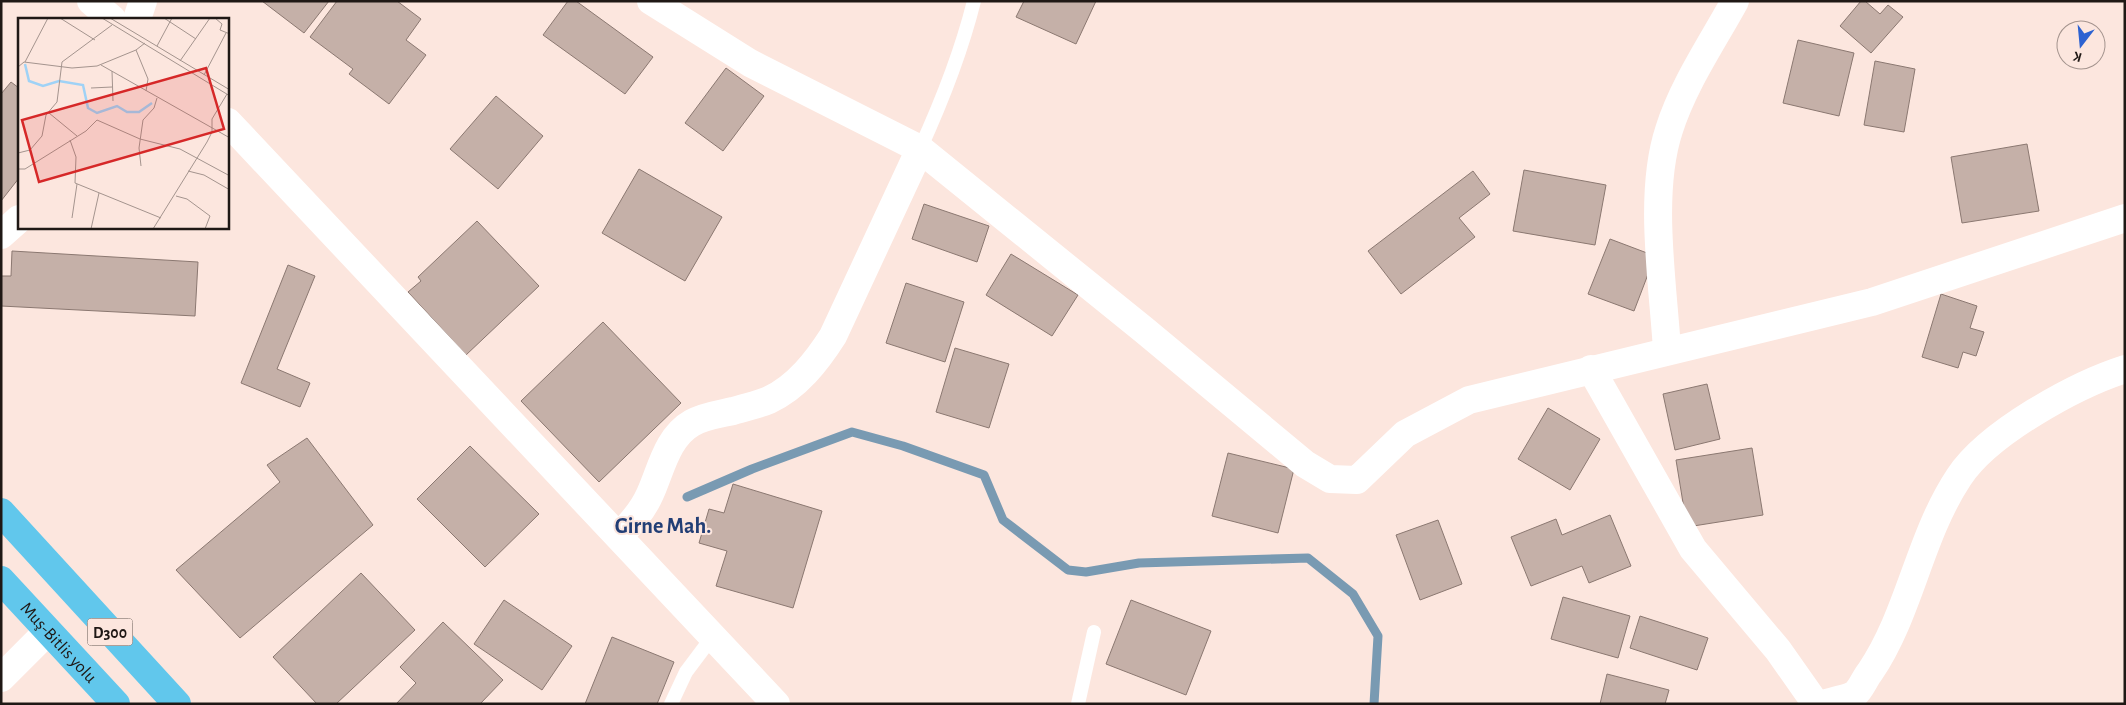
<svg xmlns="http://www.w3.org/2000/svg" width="2126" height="705" font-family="'Alegreya Sans',sans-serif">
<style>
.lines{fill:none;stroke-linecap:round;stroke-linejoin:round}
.stream{stroke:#799ab2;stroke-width:9}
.building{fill:#c5b0a8;stroke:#8b7871}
.lane{stroke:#fff;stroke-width:14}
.street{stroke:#fff;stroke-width:28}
.highway{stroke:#61c7ec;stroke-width:28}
.labels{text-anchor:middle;stroke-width:4;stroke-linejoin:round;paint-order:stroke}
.shield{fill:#fce6de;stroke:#615651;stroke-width:1}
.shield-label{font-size:16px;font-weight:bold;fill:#1f1815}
.street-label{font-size:18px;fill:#1f1815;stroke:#fce6de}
.district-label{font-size:22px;font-weight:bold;fill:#223e75;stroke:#fce6de}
.inset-river{fill:none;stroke:#9fd2f6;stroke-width:2.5}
.inset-road{fill:none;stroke:#a4948e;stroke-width:1}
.view{fill:#d62828;fill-opacity:0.15;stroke:#d62828;stroke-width:2.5}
.inset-edge{fill:none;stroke:#1f1815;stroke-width:2.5}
</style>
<rect width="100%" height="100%" fill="#fce6de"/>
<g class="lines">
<path class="stream" d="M687,497L752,469L852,432L903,446L984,475L1003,520L1068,570L1086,572L1139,563L1308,558L1353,594L1378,636L1374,704"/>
</g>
<g class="building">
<path d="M262,1H329L304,33Z"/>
<path d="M337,1H397L421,19L406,40L426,55L389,104L349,74L353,69L310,37Z"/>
<path d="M568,1H576L653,57L625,94L543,35Z"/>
<path d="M1024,1H1096L1076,44L1016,17Z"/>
<path d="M1861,1H1865L1880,14L1888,5L1903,17L1871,53L1840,26Z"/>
<path d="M1798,40L1854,53L1839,116L1783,103Z"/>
<path d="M1875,61L1915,69L1904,132L1864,125Z"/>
<path d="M726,68L764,96L723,151L685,123Z"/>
<path d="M11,82L19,88V178L1,201V94Z"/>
<path d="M496,96L543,136L498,189L450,149Z"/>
<path d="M2027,144L2039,211L1962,223L1951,157Z"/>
<path d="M639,169L722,217L685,281L602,233Z"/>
<path d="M1524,170L1606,185L1595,245L1513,231Z"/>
<path d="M1473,171L1490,194L1459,218L1475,237L1401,294L1368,251Z"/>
<path d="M924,204L989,226L977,262L912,239Z"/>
<path d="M477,221L539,286L466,355L408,292L421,281L418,277Z"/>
<path d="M1610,239L1655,256L1634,311L1588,294Z"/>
<path d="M12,251L198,262L195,316L1,306V276H11Z"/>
<path d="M1011,254L1078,295L1052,336L986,295Z"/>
<path d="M288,265L315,276L277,369L310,383L300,407L241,383Z"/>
<path d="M906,283L964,302L945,362L886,343Z"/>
<path d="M1941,294L1977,306L1970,328L1984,332L1976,356L1963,352L1958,368L1922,357Z"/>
<path d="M603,322L681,403L599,482L521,401Z"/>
<path d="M955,348L1009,364L989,428L936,412Z"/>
<path d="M1707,384L1720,439L1675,450L1663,394Z"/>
<path d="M1548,408L1600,439L1570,490L1518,459Z"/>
<path d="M307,438L373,525L240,638L176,570L280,482L267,465Z"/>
<path d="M470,446L539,514L485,567L417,499Z"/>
<path d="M1752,448L1763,515L1687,527L1676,460Z"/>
<path d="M1228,453L1294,469L1278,533L1212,516Z"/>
<path d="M733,484L822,511L793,608L716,586L727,551L699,543L709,509L724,513Z"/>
<path d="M1610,515L1631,566L1589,583L1582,566L1531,586L1511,537L1556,519L1562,535Z"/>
<path d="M1438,520L1462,584L1420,600L1396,535Z"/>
<path d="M361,573L415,630L336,704H317L273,657Z"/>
<path d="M1563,597L1630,616L1618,658L1551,639Z"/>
<path d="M504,600L572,646L542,690L474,644Z"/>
<path d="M1131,600L1211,631L1186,695L1106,664Z"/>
<path d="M1640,616L1708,638L1697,670L1630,648Z"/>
<path d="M443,622L503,680L480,704H396L416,683L400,667Z"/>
<path d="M612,637L674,662L657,704H585Z"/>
<path d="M1607,674L1669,690L1665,704H1600Z"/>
</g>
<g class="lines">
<g class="lane">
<path d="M920,149C942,101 961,53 974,1"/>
<path d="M671,704L686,672L713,636"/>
<path d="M1078,704L1094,632"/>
</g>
<g class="street">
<path d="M91,1L112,19"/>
<path d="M651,1L750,63L920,149L1144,330L1305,464L1330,479L1357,480L1405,434L1469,400L1872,302L2125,218"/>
<path d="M137,19L143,1"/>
<path d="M228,122L776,704"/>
<path d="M1,235L19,219"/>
<path d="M1667,350C1663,283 1648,194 1669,130C1683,85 1712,43 1735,1"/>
<path d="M1591,369L1693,549L1778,650L1816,704"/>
<path d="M619,536C631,524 643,510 650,494C661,470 667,437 692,423C704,416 720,414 733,411C745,407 758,405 769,400C797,387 817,361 833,336L920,149"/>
<path d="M1,678L48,631"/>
<path d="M1822,704C1830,702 1849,698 1855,694C1861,689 1865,678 1870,672C1910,613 1919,537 1959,477C1988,433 2075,385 2125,369"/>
</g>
<g class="highway">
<path d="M1,512L177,704"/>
<path id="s1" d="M1,580L116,704"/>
</g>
</g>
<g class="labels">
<rect class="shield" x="87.5" y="618.5" width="45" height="27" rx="4"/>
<g class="shield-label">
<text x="110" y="638">D300</text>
</g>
<g class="street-label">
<text dy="6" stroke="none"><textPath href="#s1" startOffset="85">Muş-Bitlis yolu</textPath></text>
</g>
<g class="district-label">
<text x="663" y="533">Girne Mah.</text>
</g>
</g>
<g transform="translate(18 18)">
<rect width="211" height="211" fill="#fce6de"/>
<path class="inset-river" d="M7,46L11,63L25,68L41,63L65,67L70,90L79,95L99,88L109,94H121L134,85"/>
<path class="inset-road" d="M42,0L77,22M84,0L212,78M92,0L212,72M146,0L178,21M197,0L204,6L202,12L212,16M139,28L154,0M118,32L130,61L128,73M162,43L192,0M7,44L30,0M83,47L212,120M0,49L6,44L54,50L79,48L118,32L127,25M94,53L95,83M186,57L208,15M73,70L94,69M31,95L59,118M52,122L58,139L57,165L143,200M0,135L12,132L24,118L28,97L39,84L44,44L94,7M123,148L121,130L125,102L136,90L139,80M0,151H7L68,113L79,102L122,121L162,131L212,158M170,153L186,157L212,172M158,178L169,181L192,198L187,211M54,200L59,166M73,211L81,175M135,211L189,124L194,114V101L209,76"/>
<path class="view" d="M188,50L206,111L21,164L4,102Z"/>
<rect width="211" height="211" class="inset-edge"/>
</g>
<rect width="2126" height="705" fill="none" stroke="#1f1815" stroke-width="5"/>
<g transform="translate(2081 45) rotate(196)"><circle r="24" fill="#fce6de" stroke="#a4948e"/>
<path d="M0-4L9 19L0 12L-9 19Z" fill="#2d62d1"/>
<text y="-8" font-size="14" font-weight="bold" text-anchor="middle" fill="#1f1815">K</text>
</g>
</svg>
